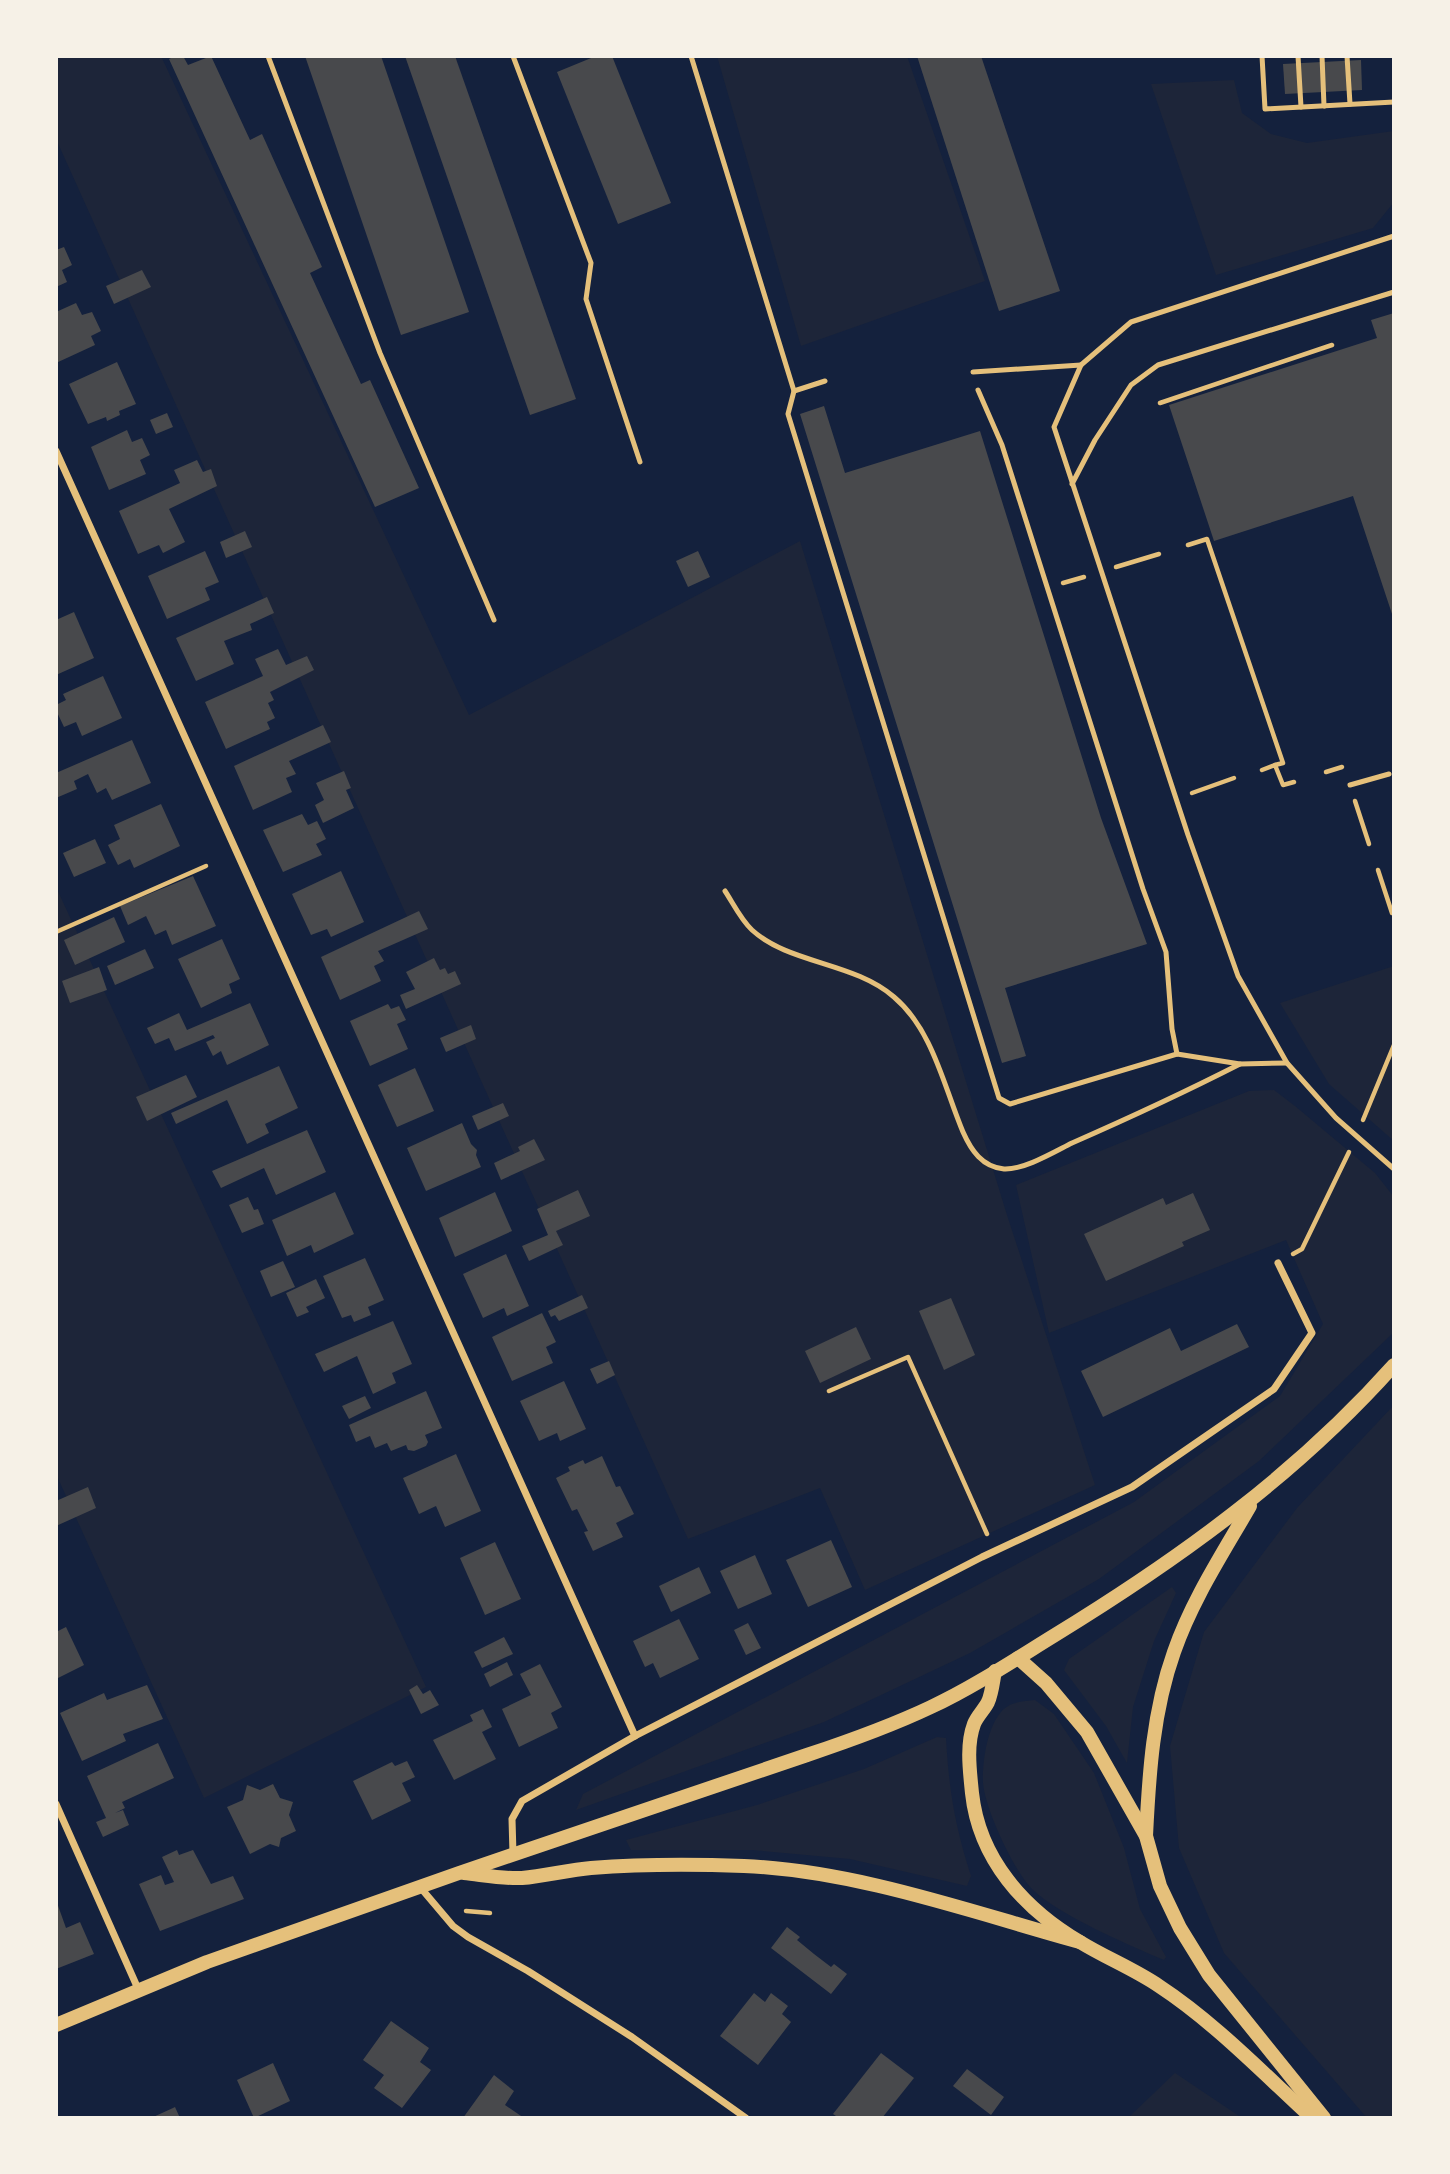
<svg xmlns="http://www.w3.org/2000/svg" width="1450" height="2174" font-family="'PT Serif',serif">
<style>
.green{fill:#1d2539}
.building{fill:#48494c}
.lines{fill:none;stroke-linecap:round;stroke-linejoin:round}
.path{stroke:#e5c07b;stroke-width:4.5}
.service{stroke:#e5c07b;stroke-width:5}
.minor{stroke:#e5c07b;stroke-width:7}
.secondary{stroke:#e5c07b;stroke-width:14}
</style>
<rect width="100%" height="100%" fill="#14213d"/>
<g class="green">
<path d="M56,56H161L469,715L800,541L1007,1215L1095,1485L865,1590L820,1488L688,1539L56,139Z"/>
<path d="M717,56H907L985,281L801,346Z"/>
<path d="M1234,80L1242,113L1271,134L1307,143L1394,131V202L1373,228L1216,275L1151,84Z"/>
<path d="M56,887L426,1687L204,1798L56,1474Z"/>
<path d="M1394,966V1141L1329,1084L1280,1003Z"/>
<path d="M1274,1090L1295,1106L1375,1173L1394,1197L1393,1333L1259,1461L1099,1579L970,1653L824,1722L576,1810L583,1794L1134,1502L1280,1396L1323,1324L1286,1240L1049,1333L1016,1185L1249,1091Z"/>
<path d="M1394,1405V2118H1367L1224,1953L1179,1848L1170,1746L1204,1632L1297,1508Z"/>
<path d="M1172,1587L1176,1593L1154,1641L1133,1707L1127,1763L1106,1726L1064,1670L1069,1659Z"/>
<path d="M1035,1700L1054,1714L1094,1773L1124,1848L1140,1909L1166,1957L1164,1960C1128,1945 1059,1915 1032,1889C1014,1871 985,1809 983,1783C982,1763 987,1728 1001,1712C1009,1702 1023,1701 1035,1700Z"/>
<path d="M937,1737L946,1738C949,1791 955,1826 971,1876L967,1886L850,1859L752,1850H631L626,1840L757,1805L864,1769Z"/>
<path d="M1175,2073L1242,2118H1128Z"/>
</g>
<g class="building">
<path d="M175,56H183L188,65L211,56L250,140L262,134L322,267L310,273L361,384L370,380L419,488L375,507L169,59Z"/>
<path d="M305,56H381L469,312L401,335Z"/>
<path d="M405,56H455L576,399L530,415Z"/>
<path d="M596,56H612L671,203L618,224L557,72Z"/>
<path d="M917,56H981L1060,291L999,311Z"/>
<path d="M1361,60L1362,90L1285,94L1283,64Z"/>
<path d="M64,247L72,265L62,270L67,282L56,287V250Z"/>
<path d="M142,270L151,287L114,304L106,286Z"/>
<path d="M76,303L82,315L92,312L101,331L91,336L95,345L56,363V312Z"/>
<path d="M1394,313V617H1393L1353,496L1214,541L1169,405L1377,338L1371,320Z"/>
<path d="M117,362L136,404L119,411L120,415L107,421L106,417L88,424L69,384Z"/>
<path d="M824,406L845,473L980,431L1101,818L1147,944L1005,988L1026,1056L1002,1063L800,414Z"/>
<path d="M167,413L173,427L156,434L150,420Z"/>
<path d="M127,430L132,442L142,438L150,455L140,460L146,474L109,490L91,447Z"/>
<path d="M197,460L203,472L211,469L217,486L169,509L185,542L163,553L159,545L138,554L119,511L180,483L174,470Z"/>
<path d="M245,531L252,547L226,558L220,542Z"/>
<path d="M205,551L219,582L205,588L210,600L167,619L148,576Z"/>
<path d="M698,551L710,577L688,587L676,561Z"/>
<path d="M267,597L274,613L250,624L252,630L224,641L234,664L196,681L176,638Z"/>
<path d="M74,612L94,658L56,675V620Z"/>
<path d="M278,649L286,665L307,656L314,670L270,692L274,700L268,703L275,718L267,722L270,729L226,749L205,702L263,676L255,659Z"/>
<path d="M103,676L122,718L82,736L76,722L64,727L56,710V705L66,700L63,694Z"/>
<path d="M323,725L331,742L289,761L296,774L286,778L292,792L253,810L234,766Z"/>
<path d="M132,740L151,783L112,800L106,788L97,793L88,774L74,781L77,789L56,798V773Z"/>
<path d="M344,771L351,788L346,790L354,808L323,823L315,805L324,800L316,783Z"/>
<path d="M161,804L180,846L134,868L130,859L118,865L108,845L120,839L114,825Z"/>
<path d="M302,814L308,825L317,821L326,839L316,844L322,855L283,872L263,830Z"/>
<path d="M95,839L106,863L74,877L63,853Z"/>
<path d="M341,871L364,922L331,937L327,929L311,935L292,894Z"/>
<path d="M193,876L216,926L172,945L166,930L155,935L146,916L128,925L120,906Z"/>
<path d="M419,911L428,929L378,951L384,961L374,966L381,981L340,1000L321,957Z"/>
<path d="M114,917L125,942L75,965L64,940Z"/>
<path d="M222,939L240,979L229,984L232,993L201,1008L178,959Z"/>
<path d="M145,949L154,968L115,985L107,966Z"/>
<path d="M434,958L440,970L445,968L448,974L455,971L461,984L406,1009L400,995L415,989L406,972Z"/>
<path d="M99,967L107,990L70,1003L62,981Z"/>
<path d="M250,1003L269,1045L227,1065L221,1051L213,1056L206,1042L215,1038L213,1035L175,1051L169,1038L155,1044L147,1028L179,1013L187,1030Z"/>
<path d="M388,1004L391,1009L399,1006L406,1020L397,1024L408,1049L370,1066L350,1021Z"/>
<path d="M471,1025L476,1039L446,1052L440,1038Z"/>
<path d="M279,1066L298,1108L265,1124L269,1133L247,1144L227,1100L176,1124L171,1113Z"/>
<path d="M415,1068L434,1111L397,1127L378,1085Z"/>
<path d="M186,1075L197,1097L147,1121L136,1097Z"/>
<path d="M503,1103L509,1116L478,1130L472,1116Z"/>
<path d="M462,1123L471,1144L477,1150L476,1155L481,1167L426,1191L407,1148Z"/>
<path d="M307,1130L326,1172L276,1195L264,1168L221,1188L212,1171Z"/>
<path d="M534,1139L545,1160L501,1180L494,1163L520,1151L518,1147Z"/>
<path d="M578,1190L590,1216L556,1231L563,1245L529,1261L522,1246L548,1235L537,1209Z"/>
<path d="M335,1192L354,1234L314,1253L311,1245L287,1256L272,1220Z"/>
<path d="M495,1192L512,1231L455,1257L439,1218Z"/>
<path d="M1193,1193L1210,1230L1182,1242L1184,1246L1106,1281L1084,1234L1163,1198L1166,1205Z"/>
<path d="M248,1197L254,1210L258,1209L264,1224L242,1233L229,1205Z"/>
<path d="M506,1254L529,1306L507,1316L504,1308L483,1318L463,1274Z"/>
<path d="M365,1258L384,1300L368,1307L371,1315L354,1322L351,1315L342,1318L323,1276Z"/>
<path d="M283,1261L295,1287L271,1297L260,1271Z"/>
<path d="M316,1279L325,1298L306,1307L309,1312L297,1317L286,1293Z"/>
<path d="M582,1295L588,1308L559,1321L555,1315L551,1317L548,1311Z"/>
<path d="M951,1298L975,1355L944,1370L919,1311Z"/>
<path d="M542,1313L556,1342L546,1347L553,1363L512,1381L492,1337Z"/>
<path d="M393,1321L412,1364L392,1373L396,1383L373,1394L357,1356L324,1372L315,1354Z"/>
<path d="M1237,1324L1249,1347L1103,1417L1081,1371L1170,1328L1181,1351Z"/>
<path d="M856,1327L871,1359L820,1383L805,1351Z"/>
<path d="M609,1361L615,1375L597,1384L590,1369Z"/>
<path d="M564,1381L586,1429L560,1441L557,1433L539,1441L520,1401Z"/>
<path d="M426,1391L442,1428L425,1435L428,1442L426,1446L414,1451L408,1450L406,1445L391,1451L387,1443L375,1448L370,1436L356,1442L349,1425Z"/>
<path d="M365,1396L371,1408L349,1419L342,1406Z"/>
<path d="M456,1454L481,1511L445,1527L436,1506L419,1514L403,1478Z"/>
<path d="M602,1456L616,1487L620,1486L634,1514L616,1523L623,1537L593,1551L584,1532L588,1531L577,1509L572,1511L556,1478L570,1471L568,1467L583,1460L585,1464Z"/>
<path d="M88,1487L96,1508L56,1526V1501Z"/>
<path d="M831,1540L852,1587L808,1607L786,1560Z"/>
<path d="M495,1542L521,1599L485,1615L460,1558Z"/>
<path d="M755,1555L772,1594L738,1609L720,1571Z"/>
<path d="M699,1567L711,1593L671,1612L659,1586Z"/>
<path d="M679,1619L699,1659L660,1678L653,1663L645,1667L633,1641Z"/>
<path d="M748,1623L761,1648L746,1655L734,1630Z"/>
<path d="M66,1627L84,1665L56,1679V1632Z"/>
<path d="M504,1637L513,1654L482,1668L474,1652Z"/>
<path d="M507,1662L513,1675L490,1687L484,1674Z"/>
<path d="M540,1664L562,1707L551,1713L558,1728L519,1747L502,1709L531,1695L520,1674Z"/>
<path d="M147,1685L163,1719L123,1734L126,1741L82,1761L60,1713L104,1693L107,1700Z"/>
<path d="M417,1685L423,1694L430,1690L439,1705L421,1714L409,1690Z"/>
<path d="M483,1709L492,1727L482,1732L496,1759L454,1780L433,1740L473,1721L470,1715Z"/>
<path d="M158,1743L174,1778L122,1802L125,1808L115,1813L123,1810L129,1825L103,1837L96,1822L106,1818L87,1776Z"/>
<path d="M407,1761L415,1777L402,1783L411,1801L372,1820L353,1781L392,1762L395,1766Z"/>
<path d="M273,1784L280,1798L293,1802L289,1815L296,1831L281,1838L279,1847L270,1844L250,1854L227,1807L243,1800L247,1785L260,1790Z"/>
<path d="M177,1850L179,1855L193,1850L211,1884L233,1876L244,1899L160,1931L139,1884L161,1875L165,1885L174,1882L162,1857Z"/>
<path d="M56,1900L66,1928L80,1922L94,1954L56,1969Z"/>
<path d="M787,1927L800,1937L797,1940L814,1954L831,1967L834,1964L847,1974L831,1994L771,1948Z"/>
<path d="M754,1993L765,2002L771,1993L788,2006L782,2014L791,2022L758,2065L720,2036Z"/>
<path d="M391,2021L429,2048L420,2062L431,2070L402,2108L374,2088L384,2075L363,2060Z"/>
<path d="M881,2053L914,2078L882,2118H839L833,2114Z"/>
<path d="M273,2063L290,2101L254,2118L237,2080Z"/>
<path d="M967,2069L1004,2097L991,2115L953,2086Z"/>
<path d="M494,2075L514,2091L505,2105L524,2118H463Z"/>
<path d="M175,2107L180,2118H151L173,2108Z"/>
</g>
<g class="lines">
<g class="path">
<path d="M1160,403L1332,345"/>
<path d="M1188,545L1207,539L1283,763L1275,765"/>
<path d="M1116,567L1159,554"/>
<path d="M1063,583L1084,577"/>
<path d="M1262,770L1275,765L1283,785L1294,782"/>
<path d="M1326,772L1342,767"/>
<path d="M1192,793L1234,778"/>
<path d="M1355,801L1369,844"/>
<path d="M1378,870L1392,913"/>
<path d="M56,932L206,866"/>
<path d="M1363,1120L1394,1045"/>
<path d="M1293,1254L1302,1249L1349,1152"/>
<path d="M829,1391L908,1357L987,1534"/>
<path d="M466,1911L490,1913"/>
</g>
<g class="service">
<path d="M268,56L380,353L494,620"/>
<path d="M513,56L591,263L586,299L640,462"/>
<path d="M691,56L794,391L825,381"/>
<path d="M1262,56L1265,109L1394,102"/>
<path d="M1298,56L1301,107"/>
<path d="M1322,56L1324,106"/>
<path d="M1347,56L1350,104"/>
<path d="M1394,236L1131,322L1081,365L1054,427L1188,835L1238,976L1287,1063L1336,1118L1394,1169"/>
<path d="M973,372L1081,365"/>
<path d="M978,390L1002,445L1143,889L1166,952L1172,1029L1177,1054"/>
<path d="M794,391L788,414L999,1098L1010,1104L1177,1054L1240,1064L1287,1063"/>
<path d="M1072,484L1095,440L1131,385L1158,365L1394,292"/>
<path d="M1350,785L1389,774"/>
<path d="M725,891C733,903 741,920 752,930C789,964 854,962 894,997C933,1030 944,1087 963,1132C971,1150 982,1167 1004,1169C1024,1170 1054,1152 1072,1143C1129,1118 1185,1092 1240,1064"/>
</g>
<g class="minor">
<path d="M56,451L635,1736"/>
<path d="M56,1804L139,1991"/>
<path d="M513,1854L512,1819L522,1801L635,1736L982,1557L1132,1487L1274,1389L1312,1333L1278,1263"/>
<path d="M420,1887L453,1926L468,1937L528,1971L632,2037L746,2118"/>
</g>
<g class="secondary">
<path d="M1018,1658L1046,1683L1087,1732L1146,1836L1160,1886L1180,1928L1209,1975L1324,2118"/>
<path d="M995,1671C993,1681 992,1693 988,1702C984,1710 977,1716 974,1724C966,1745 970,1772 972,1793C979,1859 1024,1909 1080,1942C1106,1958 1134,1969 1159,1986C1214,2022 1264,2074 1312,2118"/>
<path d="M1146,1836C1149,1774 1153,1711 1174,1652C1192,1600 1223,1553 1250,1506"/>
<path d="M464,1873C483,1875 504,1879 522,1878C545,1876 568,1870 591,1868C642,1864 693,1864 744,1866C858,1871 971,1912 1080,1942"/>
<path d="M56,2025L207,1962L459,1873L807,1755C849,1741 891,1726 931,1707C972,1688 1016,1659 1055,1635C1179,1559 1297,1474 1394,1365"/>
</g>
</g>
<rect width="1450" height="2174" fill="none" stroke="#f6f1e7" stroke-width="116"/>
</svg>
